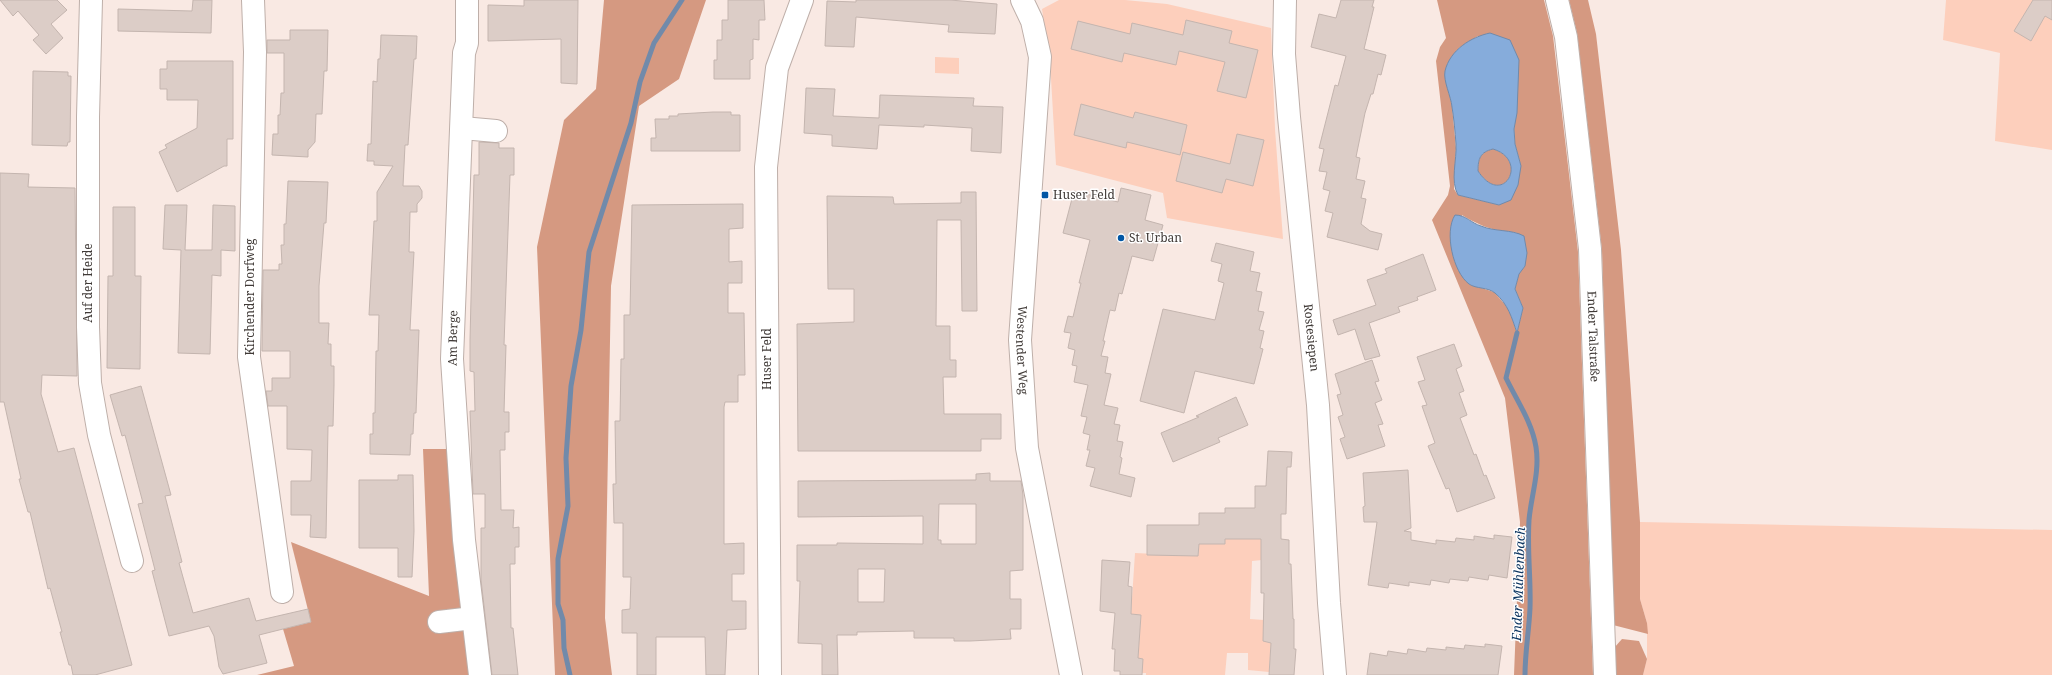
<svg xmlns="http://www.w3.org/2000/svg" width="2052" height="675" font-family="'Noto Serif',serif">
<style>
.green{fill:#fdcfbc}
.forest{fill:#d59981;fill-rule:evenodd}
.water{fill:#86acdb;stroke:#718aaa;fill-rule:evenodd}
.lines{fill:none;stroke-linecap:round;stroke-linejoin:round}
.stream{stroke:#718aaa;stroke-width:5}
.building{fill:#dccdc7;stroke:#c4b5af;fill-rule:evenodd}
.minor-casing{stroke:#beafa9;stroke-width:24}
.major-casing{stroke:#beafa9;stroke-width:24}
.minor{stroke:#fff;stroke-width:22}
.major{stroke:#fff;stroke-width:22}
.poi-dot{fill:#0157a5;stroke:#fff;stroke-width:1.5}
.labels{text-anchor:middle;stroke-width:3;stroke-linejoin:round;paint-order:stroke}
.poi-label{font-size:12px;fill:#403a37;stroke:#fff;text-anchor:start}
.street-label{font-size:12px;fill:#403a37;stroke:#fff}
.water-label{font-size:13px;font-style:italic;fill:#0e3661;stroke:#fff}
</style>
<rect width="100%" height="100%" fill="#f9e9e3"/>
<g class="green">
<path d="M1059,0H1125L1167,4L1271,28L1275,129L1283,239L1167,218L1163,193L1056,165L1050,61L1042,9Z"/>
<path d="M1946,0H2052V150L1995,141L2000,53L1943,40Z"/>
<path d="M935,57L959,58V74L935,73Z"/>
<path d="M1640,522L2052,530V675H1643L1647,659V623L1640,599Z"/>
<path d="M1225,539H1261L1262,560L1252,561L1250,619L1264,620L1263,641L1271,643L1269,672L1248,670V653H1227L1225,675H1146V673H1142L1138,658L1141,615L1131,614L1135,553L1198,556L1199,544H1225Z"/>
</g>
<g class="forest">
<path d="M604,0H706L679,79L639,106L611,286L605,618L612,675H555L537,247L564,120L596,89Z"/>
<path d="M1437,0H1544L1553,36L1578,252L1593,675H1514L1520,522L1505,398L1432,220L1448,195L1450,186L1436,61L1440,47L1446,38ZM1478,36L1518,83L1514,129L1515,144L1521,166L1499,205L1458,195L1454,189L1456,148L1452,106L1445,72L1449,61L1459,48ZM1462,215C1482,227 1494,231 1517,233L1525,266L1519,273L1515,289L1523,308L1517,333L1509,309L1494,292L1469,284Z"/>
<path d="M1569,0H1588L1596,34L1621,250L1640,522V599L1647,623L1648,634L1613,625L1602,251L1577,33Z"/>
<path d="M1493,149C1530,160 1503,209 1478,171C1478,159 1480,152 1493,149Z"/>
<path d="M423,449H451L472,675H257L294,666L283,629L311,622L291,542L429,596Z"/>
<path d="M1622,639L1639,641L1647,659L1643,675H1616L1614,648Z"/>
</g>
<g class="water">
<path d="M1490,33L1510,40L1519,60L1517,113L1514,129L1515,144L1521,166L1518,185L1511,200L1499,205L1458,195C1450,181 1457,160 1456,144C1455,131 1454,119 1452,107C1451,96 1443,81 1445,71C1450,50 1471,37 1490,33ZM1493,149C1530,160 1503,209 1478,171C1478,159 1480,152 1493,149Z"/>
<path d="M1455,215C1466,215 1471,223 1481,226C1495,232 1511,229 1524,236L1527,253L1525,266L1519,274L1515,289L1523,308L1517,333C1512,318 1508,304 1495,293C1488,287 1476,289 1469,284C1453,272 1444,232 1455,215Z"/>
</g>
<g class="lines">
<g class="stream">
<path d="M1517,333L1506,378C1517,401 1532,422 1536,447C1540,472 1531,496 1529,520C1527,550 1531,579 1530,608C1529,631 1525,652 1525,675"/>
<path d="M570,675L564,648L563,620L558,604V559L568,506L566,458L571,386L581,330L589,252L631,123L640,82L654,43L682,0"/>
</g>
</g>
<g class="building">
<path d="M0,0H57L67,10L51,24L63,38L46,54L33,40L39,35L18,11L13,16Z"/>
<path d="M193,0H212L211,33L118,31V9L192,11Z"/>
<path d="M524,0H578L577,84L561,83V39L488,41V5L524,6Z"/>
<path d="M728,0H764L765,20H759V40L753,39V59L750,60V79H714V60H717V40H722V20H728Z"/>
<path d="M856,0H950L997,4L995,34L948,32L949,25L856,17L854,47L825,46L827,1L856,2Z"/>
<path d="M1341,0H1374L1372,7H1374L1364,49L1386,55L1381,75L1378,74L1373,94H1371L1365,113L1356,157L1360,158L1356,179L1365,181L1361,198L1366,199L1361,224L1370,231L1382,234L1378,250L1327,237L1333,213L1325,211L1330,191L1323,189L1327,172L1319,171L1324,149L1319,148L1335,85L1338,86L1346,56L1311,47L1319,14L1336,18Z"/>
<path d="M2033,0H2052V20L2045,16L2031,41L2014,31Z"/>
<path d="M1186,20L1232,31L1229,43L1258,50L1246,98L1217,91L1225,62L1179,51L1176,65L1124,53L1122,62L1071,49L1078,21L1130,34L1132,23L1183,35Z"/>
<path d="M290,30H328L327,71H324L322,114H316L315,142L308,150V157L272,155L273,134H278V115H280L281,93H284V53H267V40H290Z"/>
<path d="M381,35L417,36L416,59H414L408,145H405L403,186H419L422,191V198L417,204V212H410L409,252H414L410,330H419L416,413H414L413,434H411L410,455L370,454V434H373V413H375L376,351H378L379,315H369L374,221H377V192L393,166L374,165V161H367L368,144H371L373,81L377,82L378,59H380Z"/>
<path d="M167,61H233V139H227V166H224L177,192L159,152L167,148L165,145L197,128L198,100H167V89H160V69H167Z"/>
<path d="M33,71L68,72V76H71L70,142H68L67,146L32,145Z"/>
<path d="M806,88L835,89L833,116L879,118L880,95L974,98L973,106L1003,107L1001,153L971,151L972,128L924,125V127L879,125L877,149L832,146V135L804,133Z"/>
<path d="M1081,104L1133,118L1135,112L1187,125L1180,155L1127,142L1126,148L1074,135Z"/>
<path d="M713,112H731V115H740V151H651V138H656L655,119H669V116H678V114Z"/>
<path d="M1237,134L1264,140L1253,186L1226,179L1222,193L1176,181L1183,152L1230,164Z"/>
<path d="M479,142L499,143V148H514V175H510L504,345H506L504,412H509V432H505V450H500L501,510H514L513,528L519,527V547H515V564H510L511,628H513L518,675H492L481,580V528H485V494H473L470,411H475L474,372L470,371V340L474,175H479Z"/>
<path d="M0,173L29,174L28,187L75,188L77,376L42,375L41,394L58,452L74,448L132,665L95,675H73L71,665H69L60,632H62L50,588L48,589L30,512H28L19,479H21L4,402H0Z"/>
<path d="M288,181L328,182L326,223H324L319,286V323H329L328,344H331V366H334V385L333,426H328L326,538L310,537L311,515H291V481H311L312,450L287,449V406H268L266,391H272V378H290V351H262L263,270H279V264H282L281,245H284V224H286Z"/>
<path d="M1121,188L1151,195L1145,220L1163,225L1153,261L1132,256L1122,294L1119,293L1115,311L1110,310L1103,341H1105L1101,356L1108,357L1105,373L1111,374L1104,405L1118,408L1114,424L1120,425L1117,441L1123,442L1120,457L1122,458L1119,474L1135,478L1131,497L1090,486L1095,468L1086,466L1090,450H1087L1090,435L1083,433L1087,417L1081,416L1088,385L1074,382L1077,366L1072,365L1075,350L1068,348L1071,333L1064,332L1068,316L1073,317L1081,283H1079L1090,240L1063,233L1074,191L1118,202Z"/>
<path d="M961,192H976L977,311H962L961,220H937L936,326H950V360H956V377H943L944,414H1001V439H981V451H798L797,324L854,322V289H828L827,196L893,197L894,204L961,203Z"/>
<path d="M743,204V228L729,229V262L742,261V283H728V313H744L745,375H738V402H725L724,407V544L744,543V574H732V601H746V629L727,630L725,675H706L705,637H656V675H637V633H622V610L630,609L631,577H623V523H614L613,484H616L615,421H620L621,359H624V315H630L632,205Z"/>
<path d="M165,205H187L185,250H212L213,205L235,206V251L221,250V276L212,275L210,354L178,353L181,250L163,249Z"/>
<path d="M113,207H135V276H141L140,369L107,368L108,276H113Z"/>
<path d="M1216,243L1254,252L1250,271L1260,273L1256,291L1262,292L1258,311L1264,312L1259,330L1264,331L1260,348L1263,349L1254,384L1195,371L1184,413L1140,401L1163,309L1215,320L1224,283L1218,281L1222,264L1211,261Z"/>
<path d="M1423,254L1436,290L1417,297L1418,300L1398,307L1400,312L1369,323L1380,356L1365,360L1355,329L1338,335L1333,320L1376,305L1367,280L1387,273L1385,269Z"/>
<path d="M1454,344L1462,366L1456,369L1464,391L1459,393L1467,415L1460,418L1474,455L1476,454L1484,476L1486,475L1495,498L1457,512L1449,488L1446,489L1428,446L1435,443L1422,406L1427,405L1418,382L1425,380L1417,357Z"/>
<path d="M1372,360L1379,381L1375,382L1382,400L1375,403L1383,424L1378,425L1385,446L1347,459L1340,439L1345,437L1338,417L1343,415L1337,395L1341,394L1335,374Z"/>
<path d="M141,386L171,495L165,496L182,562L179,563L193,613L249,598L256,621L308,609L311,622L259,635L267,663L223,674L219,667L214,636L209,626L169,636L152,571L155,570L138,504L143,503L125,435L122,436L110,395Z"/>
<path d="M1236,397L1248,425L1218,438L1220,442L1173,462L1161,433L1199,417L1196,416Z"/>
<path d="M1268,451L1292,452L1291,467H1287L1286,514H1281V539L1289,540V564H1291L1293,619H1294V649H1296L1294,675H1269L1271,643L1263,641L1264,593H1261V539H1225V544H1199L1198,556L1147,555V525H1199V513H1225V508H1255V486H1266Z"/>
<path d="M1408,470L1411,528L1404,531L1411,532V540L1436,544V540L1455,542L1456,538L1474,540V536L1494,539V535L1512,537L1507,578L1489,575L1488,580L1469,577L1468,581L1450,579L1449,583L1431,580L1430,585L1409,582V586L1389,583L1388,588L1368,585L1377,522H1364L1363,507L1365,506L1363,473Z"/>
<path d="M990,473V481H1021L1023,495V570L1010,571V599H1021V629H1010L1011,639L970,641H954V638H914V631L857,632V635H837L838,675H822V644L798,643L800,581H797V545H837V543L923,544V516L798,517V481L976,480V474ZM939,504H976V544H941V540H938ZM858,569H885L884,602H858Z"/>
<path d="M398,475H413L414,531L412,577H398V548H359V480H398Z"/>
<path d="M1102,560L1130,562L1128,586L1132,587L1131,614L1141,615L1138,658L1143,659L1142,675H1120V671H1114L1115,649H1112L1115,613L1100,611Z"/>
<path d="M1485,644L1502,646L1498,675H1367L1370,653L1387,656L1388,651L1407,654L1408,649L1426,652L1427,648L1446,650V647L1464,649L1465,645L1485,647Z"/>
</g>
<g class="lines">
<g class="minor-casing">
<g id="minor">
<path d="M91,0L88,117V327L90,383L99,435L132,561"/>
<path d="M253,0L255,52L249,357L282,592"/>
<path d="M467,0V43L464,53L452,359L464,540L480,675"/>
<path id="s1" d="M1022,0L1032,21L1040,57L1020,340L1027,448L1071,675"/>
<path id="s2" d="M1285,0L1284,54L1289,117L1318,405L1329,603L1335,675"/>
<path d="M462,128L496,131"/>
<path d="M439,622L473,618"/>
<path d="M770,675L766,167L777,68L802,0"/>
</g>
</g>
<g class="major-casing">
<g id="major">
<path id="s3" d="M1557,0L1566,37L1590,249L1605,675"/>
</g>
</g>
<use href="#minor" class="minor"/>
<use href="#major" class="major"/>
</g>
<g class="poi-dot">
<rect x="1041" y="191" width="8" height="8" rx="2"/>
<circle cx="1121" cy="238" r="4"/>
</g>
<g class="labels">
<g class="poi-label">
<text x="1053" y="199">Huser Feld</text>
<text x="1129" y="242">St. Urban</text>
</g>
<g class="street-label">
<text transform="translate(88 283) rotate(-90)" y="4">Auf der Heide</text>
<text transform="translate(250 297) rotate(-90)" y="4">Kirchender Dorfweg</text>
<text dy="4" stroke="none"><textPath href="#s3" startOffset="339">Ender Talstraße</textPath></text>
<text dy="4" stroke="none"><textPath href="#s2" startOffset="339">Rostesiepen</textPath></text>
<text transform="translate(453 338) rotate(-89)" y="4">Am Berge</text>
<text dy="4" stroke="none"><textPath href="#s1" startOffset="354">Westender Weg</textPath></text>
<text transform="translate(767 359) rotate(-90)" y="4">Huser Feld</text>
</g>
<g class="water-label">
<text transform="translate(1518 584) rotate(-88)" y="5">Ender Mühlenbach</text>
</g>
</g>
</svg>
